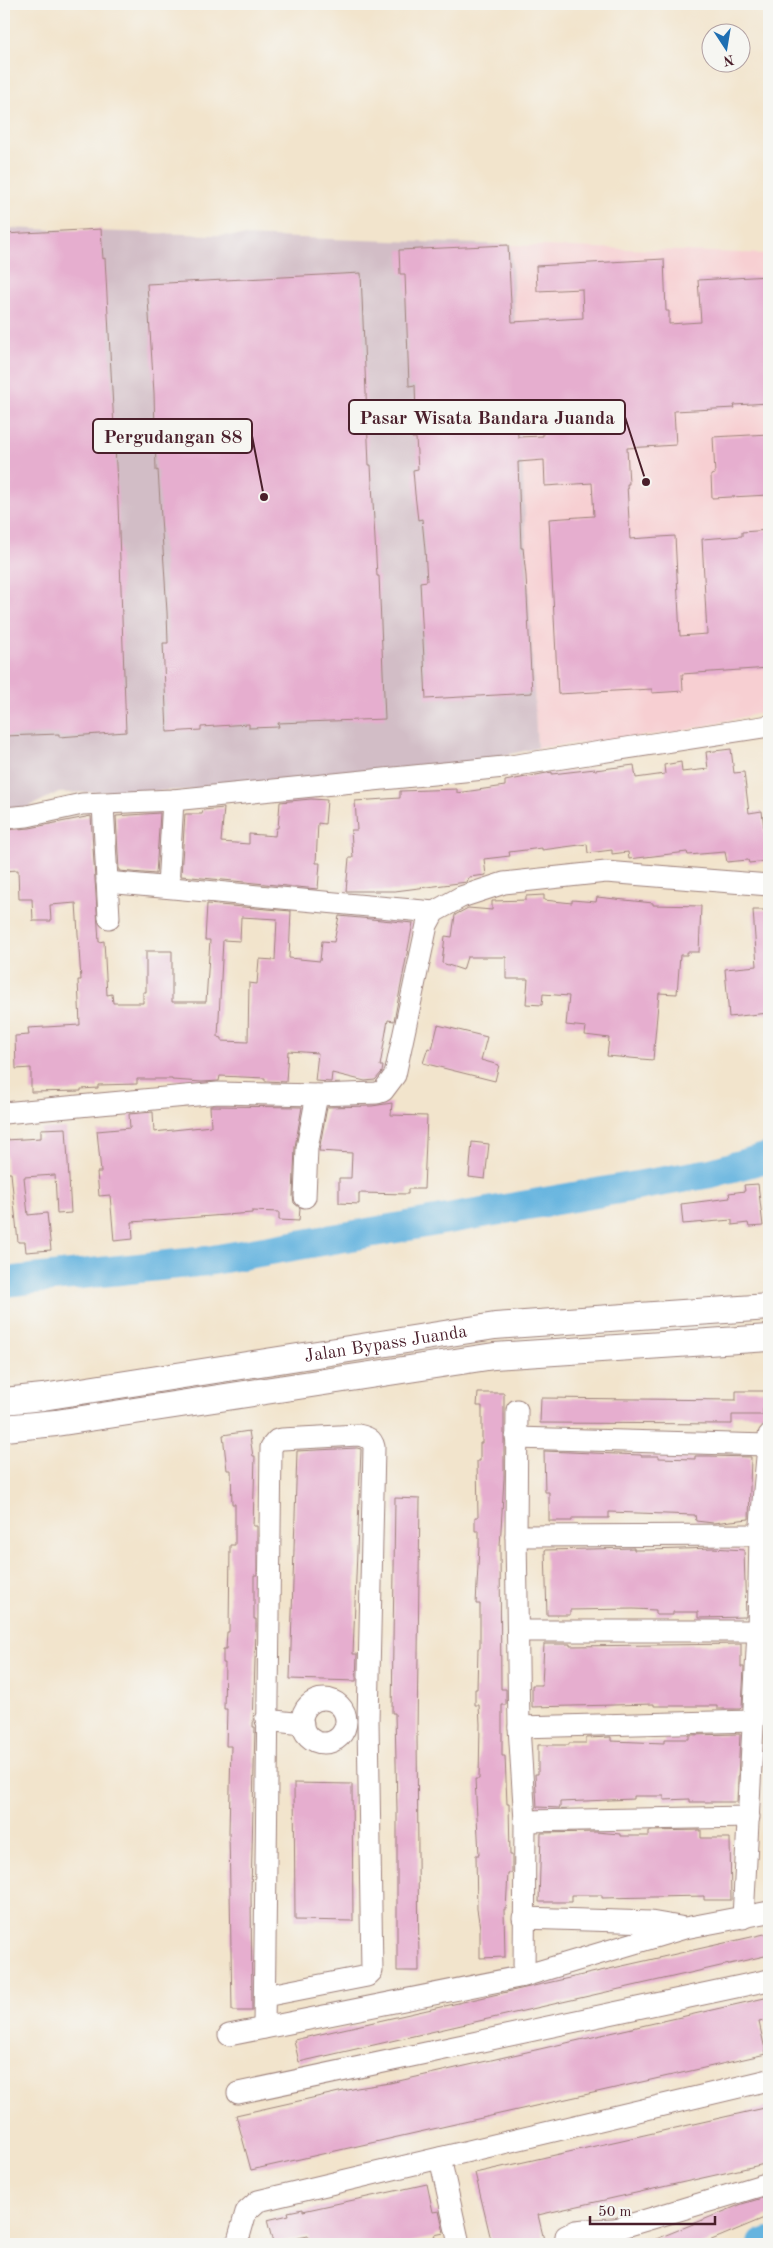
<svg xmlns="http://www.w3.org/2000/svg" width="773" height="2248" font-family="'Old Standard TT',serif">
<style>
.built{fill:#f7cfd2}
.industrial{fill:#d2bdc6}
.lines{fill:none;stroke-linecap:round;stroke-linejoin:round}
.river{stroke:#65b4df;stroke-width:30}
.building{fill:#e6aecf;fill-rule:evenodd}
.minor-casing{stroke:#9e827c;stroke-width:23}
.major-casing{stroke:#9e827c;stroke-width:28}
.minor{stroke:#fff;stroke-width:21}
.major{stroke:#fff;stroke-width:26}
.labels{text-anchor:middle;stroke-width:4;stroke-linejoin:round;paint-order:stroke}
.street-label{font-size:18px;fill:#4a1f2b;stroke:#f6f6f2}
.leader{fill:none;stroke:#4a1f2b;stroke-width:2}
.callout-dot{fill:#4a1f2b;stroke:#f6f6f2;stroke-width:2}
.callout{fill:#f6f6f2;stroke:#4a1f2b;stroke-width:2}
.callout-label{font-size:19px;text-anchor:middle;font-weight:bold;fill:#4a1f2b}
</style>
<rect width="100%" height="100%" fill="#f6f6f2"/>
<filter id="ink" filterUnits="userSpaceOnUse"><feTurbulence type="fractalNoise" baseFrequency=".02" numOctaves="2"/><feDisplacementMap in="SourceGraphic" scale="10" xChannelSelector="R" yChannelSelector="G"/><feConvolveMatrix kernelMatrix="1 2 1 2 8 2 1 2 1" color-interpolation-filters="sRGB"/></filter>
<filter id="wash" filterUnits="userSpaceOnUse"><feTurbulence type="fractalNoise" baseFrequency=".0096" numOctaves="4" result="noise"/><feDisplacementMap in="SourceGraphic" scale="20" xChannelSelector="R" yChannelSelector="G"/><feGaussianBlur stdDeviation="1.12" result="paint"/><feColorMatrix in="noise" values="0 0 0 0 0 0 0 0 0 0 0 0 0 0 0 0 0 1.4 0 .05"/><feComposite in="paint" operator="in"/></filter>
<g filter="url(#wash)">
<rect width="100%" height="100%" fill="#f2e4cc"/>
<path class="built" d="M511,245L769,254V711L678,732L537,748Z"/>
<path class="industrial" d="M4,228L511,245L537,748L457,766L195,790L57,793L18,812L4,813Z"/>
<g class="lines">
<g class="river">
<path d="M4,1282L207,1261L711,1173L769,1157"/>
<path d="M763,2244L769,2242"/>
</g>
</g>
<g id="blocks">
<g class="building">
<path d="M101,229L103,259L105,258L118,503L126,732L59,737V734L4,736V320H7L4,234Z"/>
<path d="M508,245L512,322L583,318L582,289L537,291L536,266L664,259L666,311H669V324L701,322L698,280L769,276V403L734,405L735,408L674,411L676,445L627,448L629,484H627L630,539L675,536L680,636L707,634L702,539L742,536V532L769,530V668L682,674L683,691L652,693V689L558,694L549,519L594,516L592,483L545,486L544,460L518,462L521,548H523L526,576L532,693L426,699L420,582L427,581L425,550L422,519L418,520L415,494L413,470L418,469L416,438H412L411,415L416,414L415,385L409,386L405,274H400L399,250ZM541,404L543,436L518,437L516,405Z"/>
<path d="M361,273L369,465H371L377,576H379L385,719L278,723L279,727L249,728V724L201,727V730L167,732L163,643H168L167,612L158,470L156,471L154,393L147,284Z"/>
<path d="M769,434V495L712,498L711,475L715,474L713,437Z"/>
<path d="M731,749L734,773L744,772L749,813L762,811L768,861L749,863L748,860L727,862L725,852L688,855L687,852L629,859L628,852L612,854V850L588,853L587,844L542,850V848L509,852L510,856L484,859L486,875L469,877L467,882L395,891H346L349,858H353L351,830H357L355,801L400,798V791L457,789V793L505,786V781L552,772V774L595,769V770L634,765L636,778L665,774L664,765L681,762L682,772L708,769L706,752Z"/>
<path d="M311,799L327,800L325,824L318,823L316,863H320L318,889L181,876L185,814H202L203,810L224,808L221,842L249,844V834L275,836L276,828H278L280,802Z"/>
<path d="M160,813L156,874L119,871L116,816Z"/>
<path d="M91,816L99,942L104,941L107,995L112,994L113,1003H143V992H146V951H172V1002H206L210,940H205L207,904L291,911L289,958L320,961L322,941L334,942L339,916L413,923L394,1021L388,1020L380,1066H383L382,1072L375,1080L365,1081L332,1073L331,1082L315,1081L318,1053L288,1051L286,1082L265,1081V1078L220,1076L219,1081L202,1082L172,1080V1079H137V1084L98,1085V1088L81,1089V1091L31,1092V1068L16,1069L15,1036L29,1035L28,1028L80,1025L78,980H81L76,903L50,905L51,921H33L32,899H19L18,870L4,871V830L30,828ZM241,917L277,919L275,960L259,959L257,984L249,983L248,1042L222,1041V1038L218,1037L223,940L240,941Z"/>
<path d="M544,895V900L572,903V900L596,902L597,897L653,903V905L701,906L699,952H687V955H680L677,994L659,993L653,1060L607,1056L609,1038L585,1035L586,1027L566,1025L569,996L543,994L542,1005L526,1004L528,979H506V957H467L463,970L442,963L445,936L452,937L455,915L468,908L492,910V901L526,900V896Z"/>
<path d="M753,910H769V1013L729,1017L725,969L757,966Z"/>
<path d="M438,1025L487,1037L481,1060L499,1065L495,1081L423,1063L428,1048L432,1049Z"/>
<path d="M392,1103L391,1115L427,1116L424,1189H408V1194L359,1193V1204L339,1203V1178H351L352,1153L319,1151L327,1107L372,1106Z"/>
<path d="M210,1106L302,1107L295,1147L293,1196L294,1203L300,1208L299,1221L279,1220V1212L252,1211V1213L132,1222L133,1239L114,1241L110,1195L99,1196L97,1172H101L97,1131L130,1128L129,1114L153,1112L154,1132L211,1126Z"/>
<path d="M66,1128L71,1213L57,1214L55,1175L24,1177L28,1215L47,1213L51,1250L26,1252L25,1242H18L11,1173H7L5,1140L41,1138V1129Z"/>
<path d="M472,1142L489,1144L485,1179L469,1177Z"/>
<path d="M758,1184L763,1226L749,1227L748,1223L732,1225V1220L683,1224L681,1204L730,1198L729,1193L745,1191L744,1185Z"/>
<path d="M736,1391H769V1409H763V1415H732V1424L540,1423L541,1398L736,1400Z"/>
<path d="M478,1393H504V1478L500,1547L501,1689H506V1705H502V1756H505L507,1804H509L510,1855H512V1873H508L506,1909H504L505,1957L480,1958V1928L477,1909L476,1855H479L475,1779H479L480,1724L479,1705H475V1689H477L478,1648H480V1604H476L479,1547V1531H475V1517H478L477,1461H480V1443H482V1406H477Z"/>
<path d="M249,1431L253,1456H255L253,1526H257V1575H254V1619H256V1627L253,1727H255L251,1892L252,2011H232L229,1831L231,1746H226L227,1709H224L225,1663H223V1649H226L227,1632H229L230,1545H235V1504H232L231,1470H227L223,1435Z"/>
<path d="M357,1448L361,1449L353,1654H357L356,1681L290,1679L297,1451Z"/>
<path d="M544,1451L641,1455V1456H659V1458L695,1459V1456H709L751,1457L749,1519L713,1523L696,1521L695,1515L609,1512V1518H572V1521H549V1492H545Z"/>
<path d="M395,1498L420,1499L417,1733L419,1971H397V1810L395,1713H392Z"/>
<path d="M634,1548V1550H649L713,1548L744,1550L746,1617L698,1618V1612H673V1615H656V1610L633,1609L570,1610V1615H547L545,1550Z"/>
<path d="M544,1644H570V1646L741,1644V1667H744L742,1707L740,1709H717V1706H654V1704L532,1707V1685H542Z"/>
<path d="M740,1734L737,1802H690V1799L664,1800V1796H634V1799L560,1802V1808L537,1807L535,1774H538V1745H569V1743H586V1738L611,1737V1741L664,1743V1739H689V1735Z"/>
<path d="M294,1783L352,1784L353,1921L295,1920Z"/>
<path d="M701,1830V1838H730L731,1900H704V1896L602,1898V1895H572V1902H539L541,1833L596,1832L620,1834V1836H649V1831Z"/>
<path d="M769,1933V1955L299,2062L294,2040Z"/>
<path d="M769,1997V2020L759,2022L766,2054L251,2170L236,2115L357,2088L390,2083Z"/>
<path d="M769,2107V2163L538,2215L545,2244H492L475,2173Z"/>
<path d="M427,2184L433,2212L439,2211L444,2233L434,2235L435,2237L402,2244H310L308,2236L273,2243L267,2220L289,2215L288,2212L303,2209V2211Z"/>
<path d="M769,2196V2216L702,2244H644L742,2204Z"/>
</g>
</g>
</g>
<g filter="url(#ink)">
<use href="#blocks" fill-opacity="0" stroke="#9e827c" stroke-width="1"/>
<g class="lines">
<g class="minor-casing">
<g id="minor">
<path d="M103,804L109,918"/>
<path d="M4,818L27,816L82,804L173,800L504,767L769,726"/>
<path d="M107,882L434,912"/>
<path d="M168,887L173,800"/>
<path d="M4,1113L218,1093L317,1095L377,1093L383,1091L395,1075L427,925L434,912L461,897L504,883L606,872L769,885"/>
<path d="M305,1197L307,1148L317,1095"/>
<path d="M517,1410L516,1536L519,1727L525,1821L524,1976"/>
<path d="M516,1438L767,1445"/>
<path d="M516,1536L760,1535"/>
<path d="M518,1631H758"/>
<circle cx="324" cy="1721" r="22"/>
<path d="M266,1720L303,1724"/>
<path d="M519,1727L753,1721"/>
<path d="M525,1821L749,1817"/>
<path d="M523,1918L651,1922L680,1927"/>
<path d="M743,1918L758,1631L760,1535L769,1435"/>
<path d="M264,2028L271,1447L277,1440L282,1439L358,1435C366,1437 372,1438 374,1447L368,1721L372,1971L367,1976L265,1996"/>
<path d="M229,2035L524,1976L685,1928L769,1912"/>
<path d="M238,2093L769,1980"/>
<path d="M440,2158L459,2244"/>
<path d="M237,2244L246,2212L258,2201L769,2080"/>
<path d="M565,2244L566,2236L576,2231L585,2230L616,2229"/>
<path d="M597,2244L616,2229L769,2183"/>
</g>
</g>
<g class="major-casing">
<g id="major">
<path id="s1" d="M4,1401L43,1397L495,1326L769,1307"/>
<path d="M4,1428L56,1423L494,1356L769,1338"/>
</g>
</g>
<use href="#minor" class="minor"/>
<use href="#major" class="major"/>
</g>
</g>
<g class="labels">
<g class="street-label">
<text dy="6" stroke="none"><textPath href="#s1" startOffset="386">Jalan Bypass Juanda</textPath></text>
</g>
</g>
<path class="leader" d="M646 482L625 417M264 497L252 436"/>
<g class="callout-dot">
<circle cx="646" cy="482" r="5"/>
<circle cx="264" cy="497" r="5"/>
</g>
<g class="callout">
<rect x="349" y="400" width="276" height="34" rx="5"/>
<rect x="93" y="419" width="159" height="34" rx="5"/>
</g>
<g class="callout-label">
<text x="487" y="424">Pasar Wisata Bandara Juanda</text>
<text x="173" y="443">Pergudangan 88</text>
</g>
<rect width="773" height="2248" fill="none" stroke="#f6f6f2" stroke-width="20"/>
<g transform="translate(726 48) rotate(168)"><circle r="24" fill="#f6f6f2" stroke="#b1a0a2"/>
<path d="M0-4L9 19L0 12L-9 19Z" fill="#1f6fb2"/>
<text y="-8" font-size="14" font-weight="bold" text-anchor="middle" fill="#4a1f2b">N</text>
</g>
<path d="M590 2216v8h125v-8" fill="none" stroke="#4a1f2b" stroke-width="2.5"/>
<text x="598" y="2216" font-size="15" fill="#4a1f2b" stroke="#f6f6f2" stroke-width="4" paint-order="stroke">50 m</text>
</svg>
